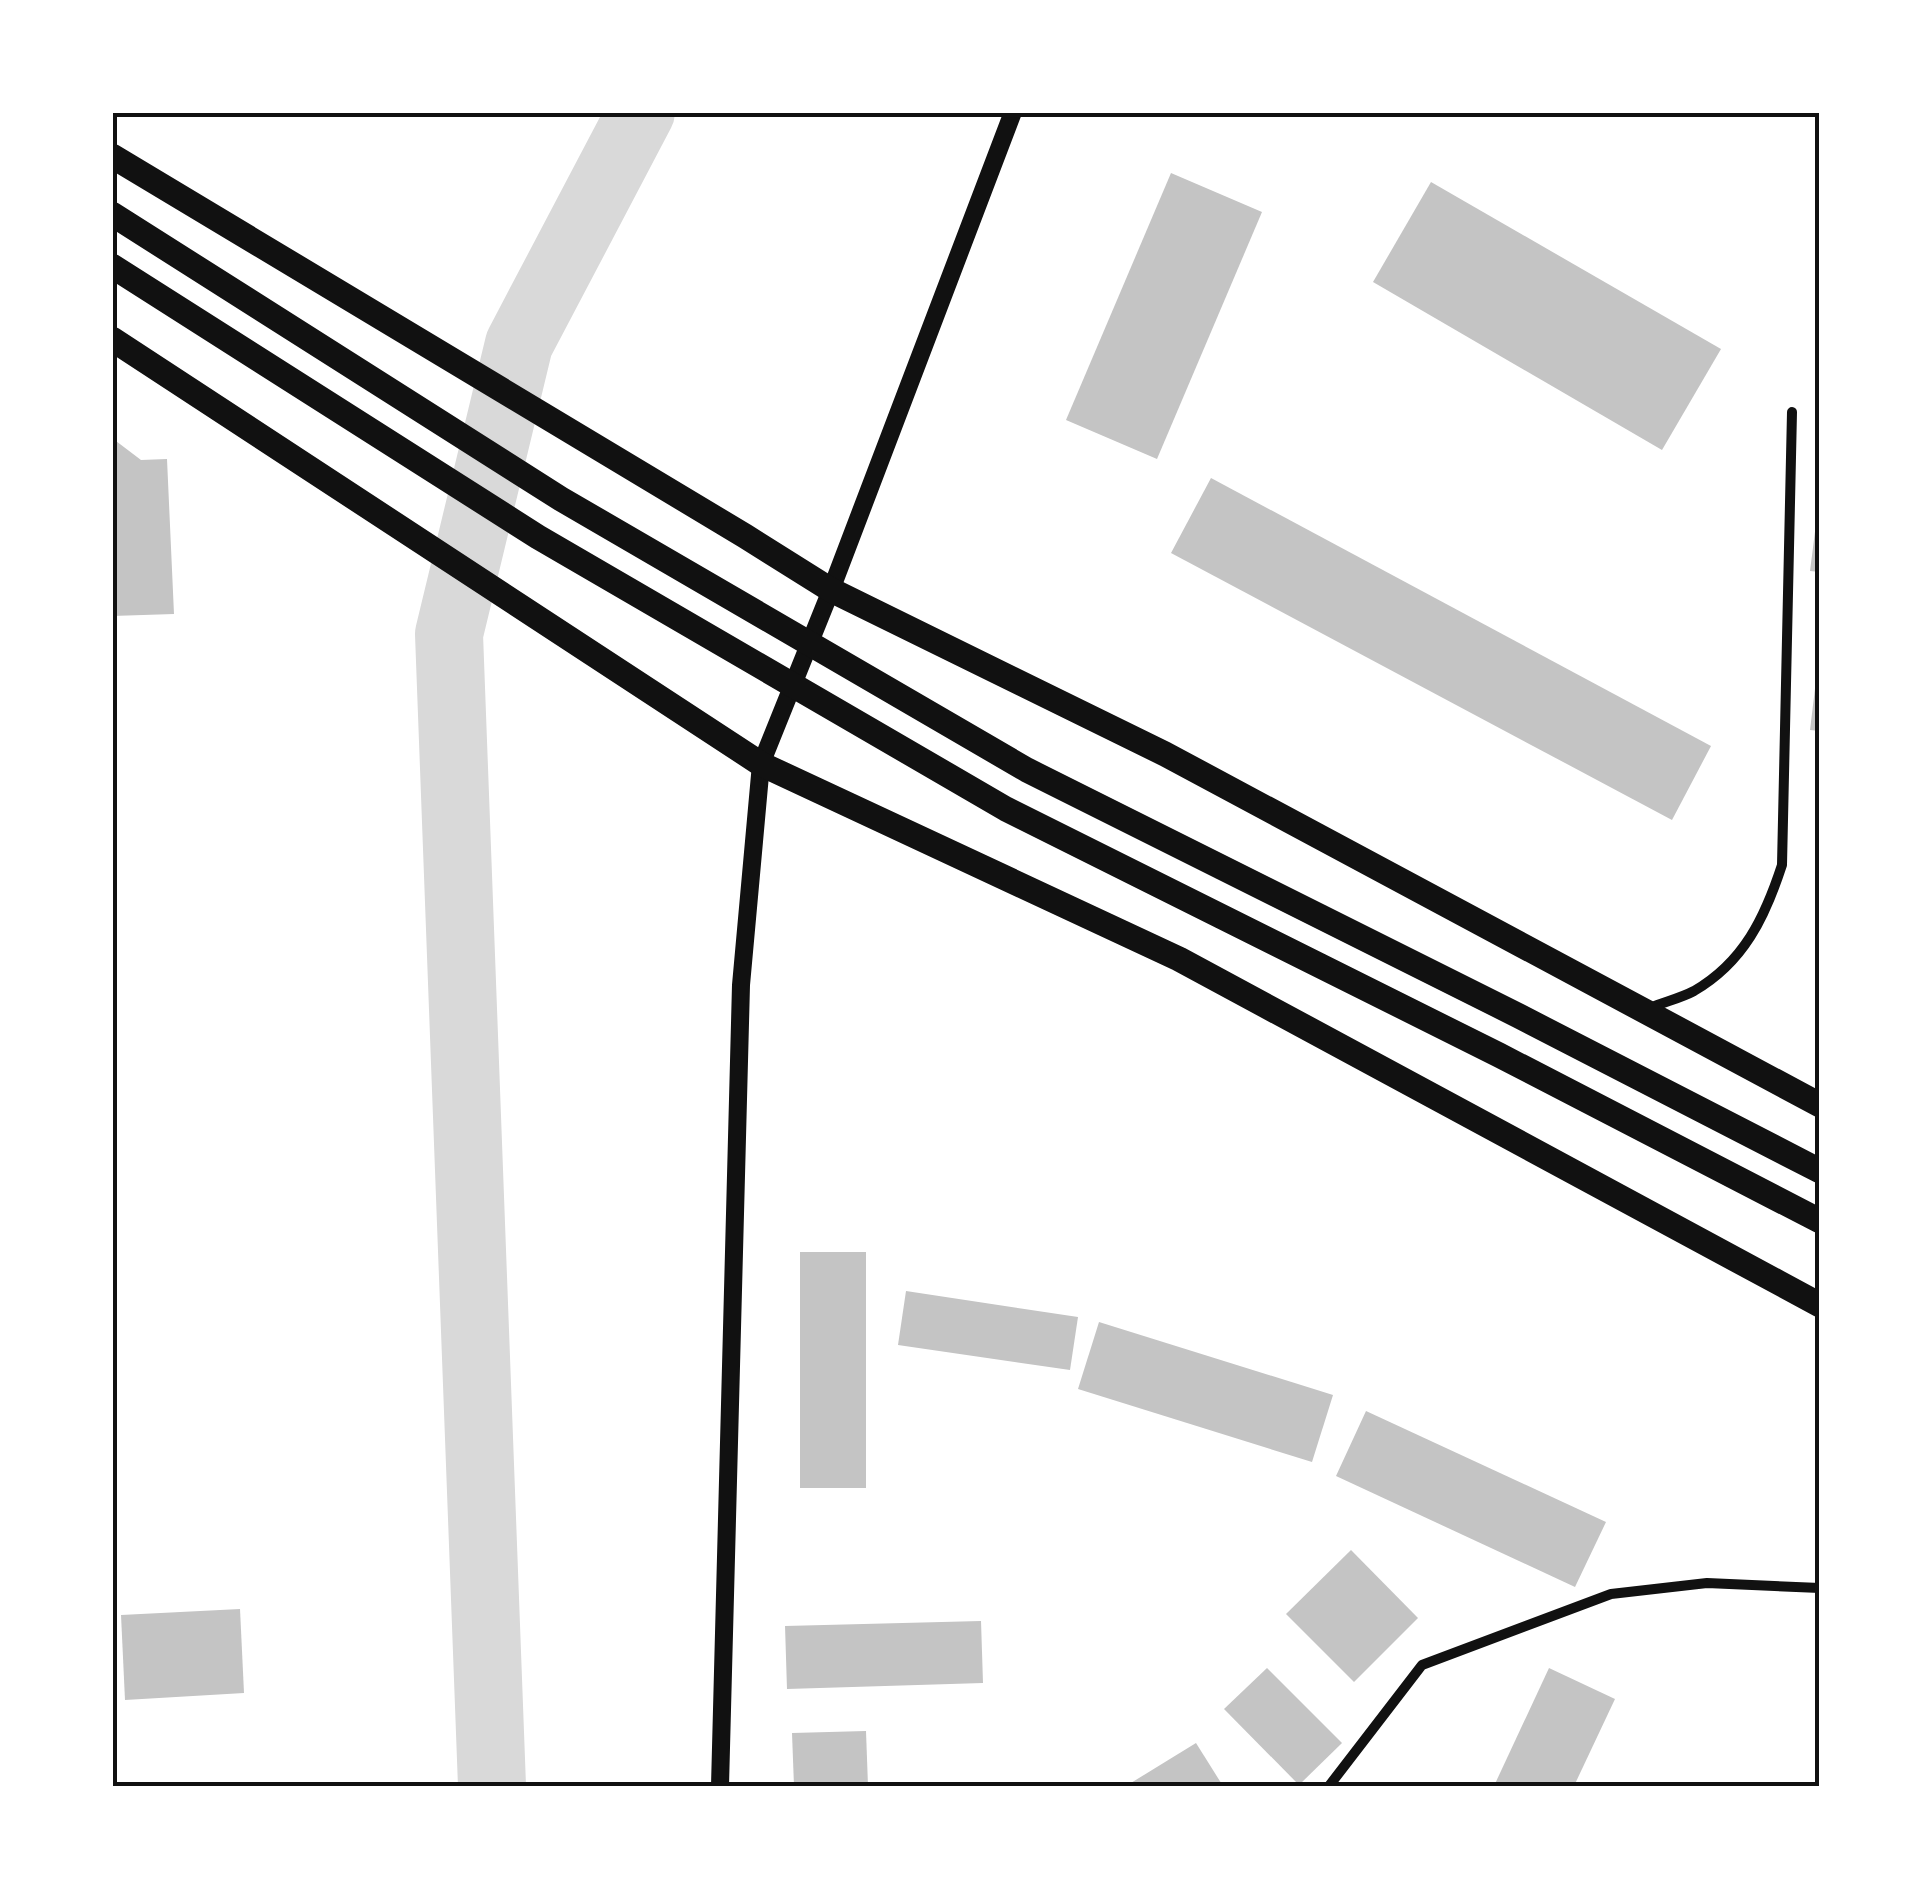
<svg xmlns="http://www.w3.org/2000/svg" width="1932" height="1899" font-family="'Sofia Sans Condensed',sans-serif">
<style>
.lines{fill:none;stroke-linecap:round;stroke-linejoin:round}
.river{stroke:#d9d9d9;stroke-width:68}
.building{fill:#c4c4c4}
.minor{stroke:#111;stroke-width:10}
.tertiary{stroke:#111;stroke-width:18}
.primary{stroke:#111;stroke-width:25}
.neatline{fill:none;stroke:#111;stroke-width:4}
</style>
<rect width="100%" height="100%" fill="#fff"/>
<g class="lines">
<path class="river" d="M492,1786L449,634L519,344L641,112"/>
</g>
<g class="building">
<path d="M1171,173L1262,212L1157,459L1066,420Z"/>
<path d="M1431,182L1721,349L1662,450L1373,282Z"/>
<path d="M112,438L141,460L167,459L174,614L112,616Z"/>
<path d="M1211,478L1711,746L1672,820L1171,553Z"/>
<path d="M1817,516H1820V572L1810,571Z"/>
<path d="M1817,672H1820V731L1810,730Z"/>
<rect x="800" y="1252" width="66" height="236"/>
<path d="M906,1291L1078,1317L1070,1370L898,1345Z"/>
<path d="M1099,1322L1333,1395L1312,1462L1078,1389Z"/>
<path d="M1366,1411L1606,1522L1575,1587L1336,1476Z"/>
<path d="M1351,1550L1418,1618L1354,1682L1286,1614Z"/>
<path d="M240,1609L244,1693L125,1700L121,1615Z"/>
<path d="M981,1621L983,1683L787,1689L785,1626Z"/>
<path d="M1267,1668L1342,1743L1299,1785L1224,1709Z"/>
<path d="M1549,1668L1615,1699L1574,1786H1494Z"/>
<path d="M866,1731L868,1786H794L792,1733Z"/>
<path d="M1196,1743L1223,1786H1126Z"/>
</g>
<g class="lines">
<g class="minor">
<path d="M1650,1008C1664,1002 1681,998 1694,991C1744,962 1765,917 1782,865L1792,412"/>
<path d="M1329,1786L1422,1665L1611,1594L1707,1583L1820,1588"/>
</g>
<path class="tertiary" d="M720,1786L741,985L761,764L831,590L1013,112"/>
<g class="primary">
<path d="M112,156L745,536L831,590L1165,754L1820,1105"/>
<path d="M112,214L561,499L1027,770L1519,1016L1820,1171"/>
<path d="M112,266L538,537L1006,809L1499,1055L1820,1221"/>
<path d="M112,339L761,764L1179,959L1820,1305"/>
</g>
</g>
<rect width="1932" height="1899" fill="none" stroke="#ffffff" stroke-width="230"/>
<rect x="115" y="115" width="1702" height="1669" class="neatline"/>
</svg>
